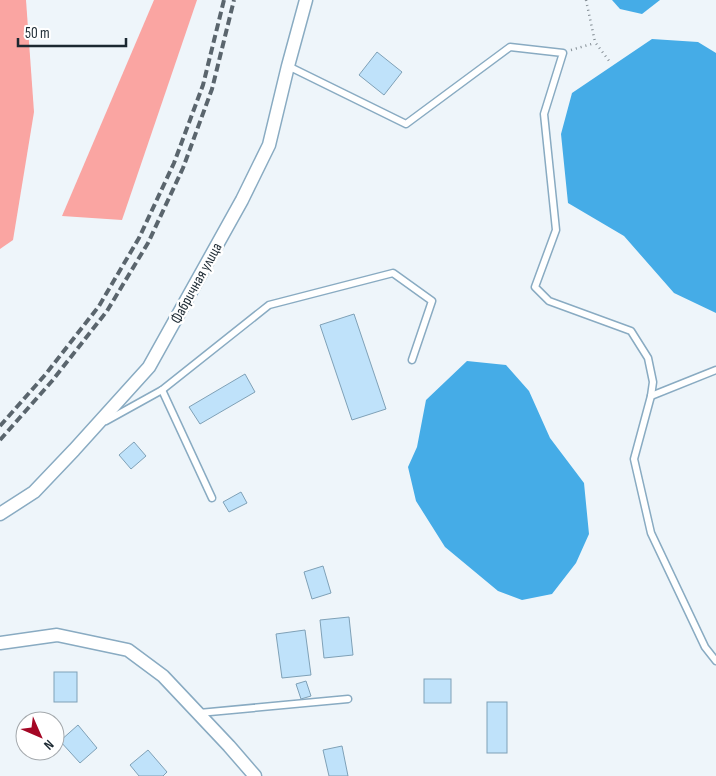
<svg xmlns="http://www.w3.org/2000/svg" width="716" height="776" font-family="'Sofia Sans Condensed',sans-serif">
<style>
.forest{fill:#faa5a2}
.water{fill:#45ace7}
.building{fill:#bfe2fa;stroke:#7fa1b7}
.lines{fill:none;stroke-linecap:round;stroke-linejoin:round}
.service-casing{stroke:#89abc2;stroke-width:9}
.minor-casing{stroke:#89abc2;stroke-width:15}
.path{stroke:#838d94;stroke-width:2.5;stroke-dasharray:1 4;stroke-linecap:butt}
.service{stroke:#fff;stroke-width:6}
.minor{stroke:#fff;stroke-width:12}
.rail{stroke:#5a656d;stroke-width:4;stroke-dasharray:8 4;stroke-linecap:butt}
.labels{text-anchor:middle;stroke-width:5;stroke-linejoin:round;paint-order:stroke}
.street-label{font-size:15px;fill:#1b2831;stroke:#fff}
</style>
<rect width="100%" height="100%" fill="#eef5fa"/>
<g class="forest">
<path d="M0,0H26L34,112L13,240L0,249Z"/>
<path d="M154,0H197L122,220L62,216Z"/>
</g>
<g class="water">
<path d="M612,0H660L642,14L620,9Z"/>
<path d="M652,39L698,42L716,53V313L674,293L624,236L568,203L561,134L572,93Z"/>
<path d="M467,361L506,365L529,391L550,438L584,483L589,534L576,563L552,594L522,600L498,591L445,547L416,501L408,467L417,447L426,400Z"/>
</g>
<g class="building">
<path d="M377,52L402,72L384,95L359,75Z"/>
<path d="M354,314L386,409L352,420L320,325Z"/>
<path d="M245,374L255,392L200,424L189,407Z"/>
<path d="M134,442L146,456L131,469L119,455Z"/>
<path d="M241,492L247,503L229,512L223,502Z"/>
<path d="M323,566L331,593L312,599L304,572Z"/>
<path d="M349,617L353,655L324,658L320,620Z"/>
<path d="M305,630L311,675L282,678L276,634Z"/>
<rect x="54" y="672" width="23" height="30"/>
<rect x="424" y="679" width="27" height="24"/>
<path d="M306,681L311,696L301,699L296,684Z"/>
<rect x="487" y="702" width="20" height="51"/>
<path d="M78,725L97,748L80,763L60,741Z"/>
<path d="M342,746L348,776H329L323,750Z"/>
<path d="M148,750L167,772L163,776H139L130,765Z"/>
</g>
<g class="lines">
<g class="service-casing">
<g id="service">
<path d="M288,66L406,124L510,47L563,53L544,114L556,230L535,287L549,301L631,331L648,358L653,382L651,396L634,459L651,533L705,647L716,661"/>
<path d="M162,390L212,498"/>
<path d="M651,396L716,370"/>
<path d="M106,421L162,390L269,305L393,273L432,301L412,360"/>
<path d="M199,713L348,699"/>
</g>
</g>
<g class="minor-casing">
<g id="minor">
<path d="M0,514L34,492L74,450L149,367L242,200L269,145L288,66L306,0"/>
<path d="M0,643L57,635L128,650L163,676L229,746L255,776"/>
</g>
</g>
<g class="path">
<path d="M586,0L595,42L610,62"/>
<path d="M571,50L595,43"/>
</g>
<use href="#service" class="service"/>
<use href="#minor" class="minor"/>
<g class="rail">
<path d="M0,426L45,375L99,306L139,238L174,163L203,85L224,0"/>
<path d="M0,440L52,381L107,311L148,243L183,168L212,89L234,0"/>
</g>
</g>
<g class="labels">
<g class="street-label">
<text transform="translate(196 283) rotate(-61)" y="5">Фабричная улица</text>
</g>
</g>
<g transform="translate(40 736) rotate(135)"><circle r="24" fill="#ffffff" stroke="#a4a9ad"/>
<path d="M0-4L9 19L0 12L-9 19Z" fill="#a40725"/>
<text y="-8" font-size="14" font-weight="bold" text-anchor="middle" fill="#1b2831">N</text>
</g>
<path d="M18 38v8h108v-8" fill="none" stroke="#1b2831" stroke-width="2.5"/>
<text x="25" y="38" font-size="15" fill="#1b2831" stroke="#ffffff" stroke-width="4" paint-order="stroke">50 m</text>
</svg>
